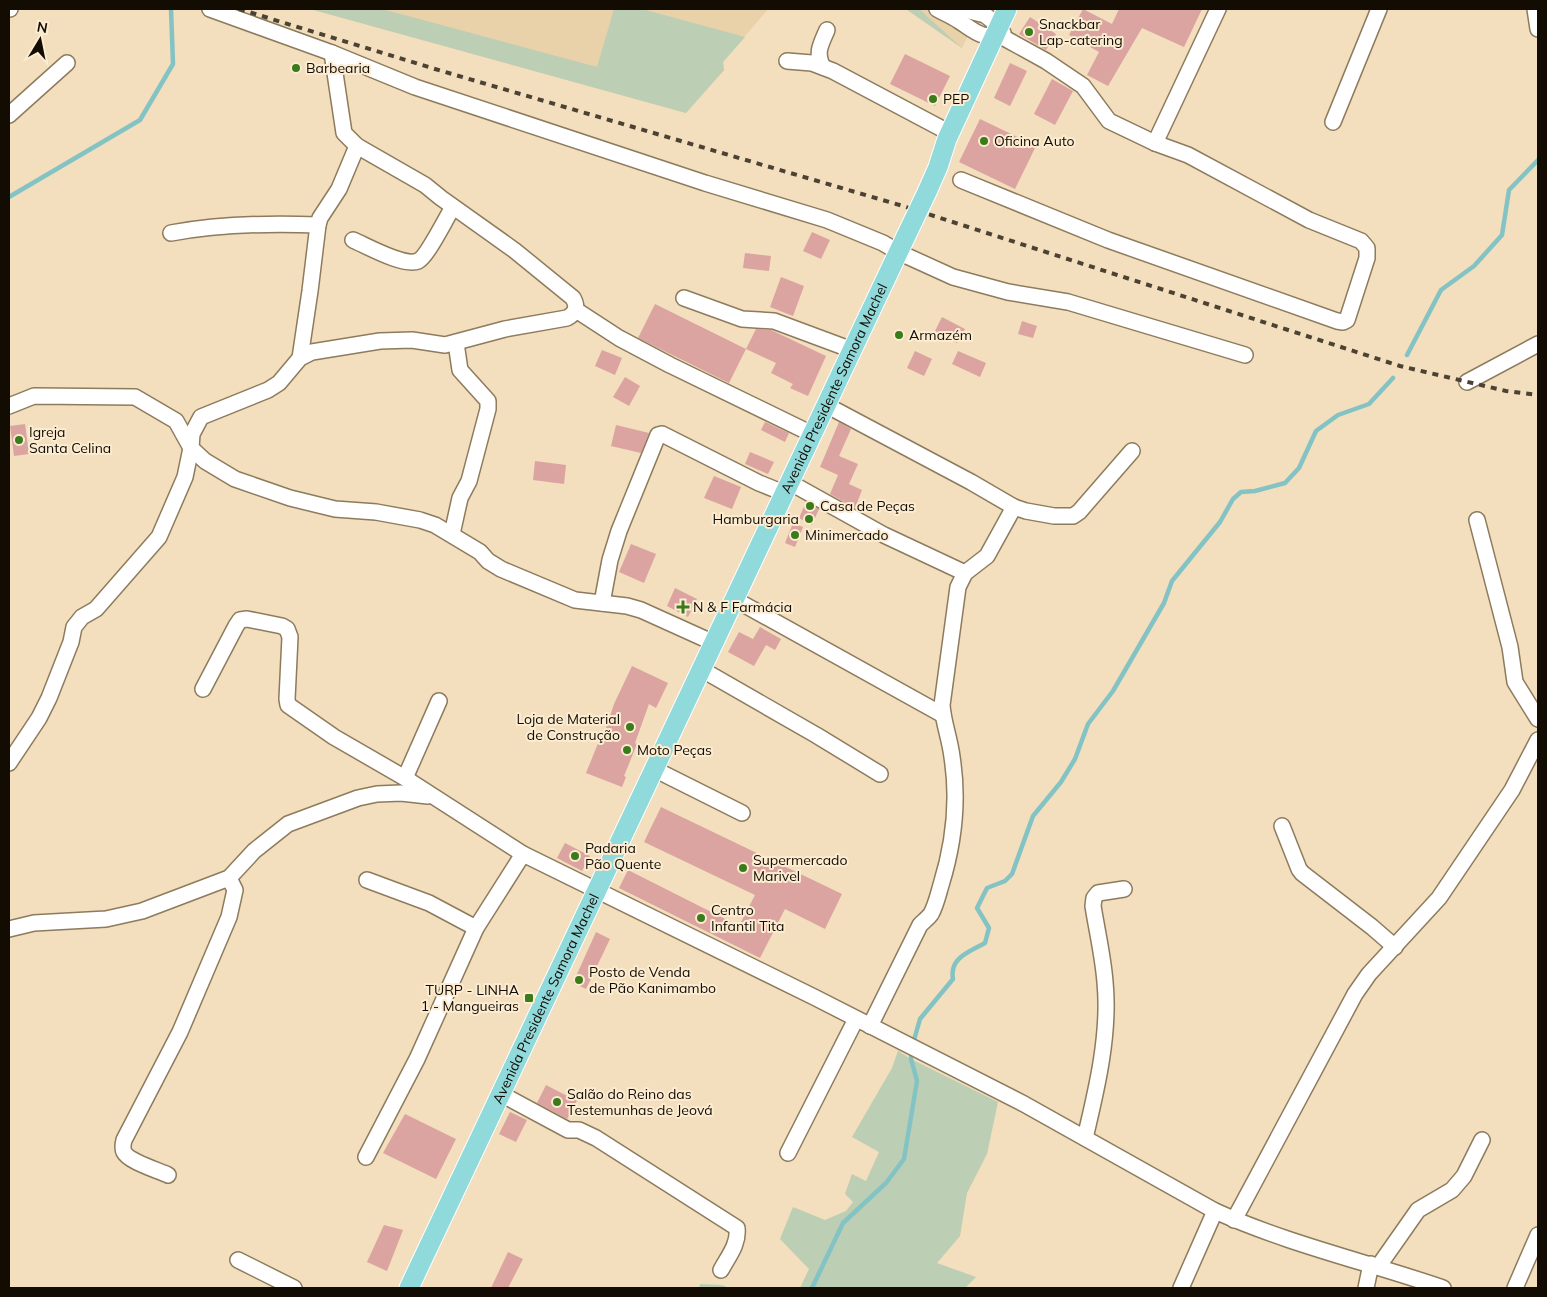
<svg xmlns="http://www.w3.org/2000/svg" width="1547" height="1297" font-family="Mulish,sans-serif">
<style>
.built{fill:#e9d1a9}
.green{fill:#bcceb4}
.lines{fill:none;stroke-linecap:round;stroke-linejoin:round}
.stream{stroke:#83c3c4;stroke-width:4.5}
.building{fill:#dba4a1}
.minor-casing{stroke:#8d7b5d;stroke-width:18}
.major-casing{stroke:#fff;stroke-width:21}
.minor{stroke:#fff;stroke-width:15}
.major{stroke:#91dadb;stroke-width:19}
.rail{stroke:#4c4233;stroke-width:4;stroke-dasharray:6 6;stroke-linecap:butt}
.major-bridge-casing{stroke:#fff;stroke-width:21;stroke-linecap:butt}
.major-bridge{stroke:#91dadb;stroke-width:19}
.poi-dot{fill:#3a7b1b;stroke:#fcecd1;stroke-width:2}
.labels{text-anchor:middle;stroke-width:4;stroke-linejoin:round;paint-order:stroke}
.poi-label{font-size:14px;fill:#130c03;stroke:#fcecd1;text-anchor:start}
.street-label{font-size:14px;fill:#130c03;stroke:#fcecd1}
</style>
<rect width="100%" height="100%" fill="#f3debd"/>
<g class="built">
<path d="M310,9H768L723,62L724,70L686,113Z"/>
<path d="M906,9H981L962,48Z"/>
</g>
<g class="green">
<path d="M310,9H382L597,67L614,9H642L745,37L723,62L724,70L686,113Z"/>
<path d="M906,9H919L962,48Z"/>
<path d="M898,1051L911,1059L998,1102L987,1154L967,1193L960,1236L937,1263L976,1277L965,1288H800L809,1269L780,1239L793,1207L825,1220L846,1211L853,1202L845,1194L852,1174L866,1181L879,1152L852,1137L892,1068Z"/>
<path d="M700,1284L722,1285L730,1288H699Z"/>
</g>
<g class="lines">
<g class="stream">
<path d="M9,197L140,120L173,64L171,9"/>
<path d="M1407,355L1441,290L1474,266L1502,235L1509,190L1538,160"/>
<path d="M812,1288L843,1223L886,1183L904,1159L917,1081L911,1059L912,1047L920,1019L953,979C949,958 969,952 985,943L989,928L977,908L987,888L1005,881L1012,874L1033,816L1061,782L1075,759L1088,724L1113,691L1164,603L1172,581L1220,522L1233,499L1241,492L1255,491L1285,483L1299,468L1316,431L1338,415L1369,404L1393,378"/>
</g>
</g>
<g class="building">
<path d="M1083,9L1112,24L1119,9H1202L1184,47L1142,28L1108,86L1087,75L1099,52L1069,35Z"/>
<path d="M1030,17L1056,34L1046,50L1019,34Z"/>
<path d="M905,54L950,76L935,106L890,84Z"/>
<path d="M1010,63L1027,71L1010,106L994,98Z"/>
<path d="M1052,79L1073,91L1055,125L1034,114Z"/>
<path d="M980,119L1036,146L1015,189L959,162Z"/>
<path d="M812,232L830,240L821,259L803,251Z"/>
<path d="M745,253L771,256L769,271L743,268Z"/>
<path d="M781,277L804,286L793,316L770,307Z"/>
<path d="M655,304L746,349L729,383L638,338Z"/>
<path d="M942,317L965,329L957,343L935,331Z"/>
<path d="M1022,321L1037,326L1033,338L1018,334Z"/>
<path d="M756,329L771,330L826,356L808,396L790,388L793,384L771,373L776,363L746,349Z"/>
<path d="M602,350L622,358L615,375L595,366Z"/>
<path d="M915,351L932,359L924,376L907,368Z"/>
<path d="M958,351L986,363L980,377L952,364Z"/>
<path d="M625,377L640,386L629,406L613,397Z"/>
<path d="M765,422L789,433L785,442L761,430Z"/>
<path d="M839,422L851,429L839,456L858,464L849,484L862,490L855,508L830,494L838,475L820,467Z"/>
<path d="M25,424L29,454L14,456L10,426Z"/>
<path d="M616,425L649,433L641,453L611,446Z"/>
<path d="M750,452L774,462L768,474L745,464Z"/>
<path d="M535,461L566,465L564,484L533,480Z"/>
<path d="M714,476L741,487L732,509L704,498Z"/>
<path d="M806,502L819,509L812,525L799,518Z"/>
<path d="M793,523L803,527L795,547L785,543Z"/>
<path d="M631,544L656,554L644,583L619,572Z"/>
<path d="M675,588L697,599L688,617L667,606Z"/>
<path d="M760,627L781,639L775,650L766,645L754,666L728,652L739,632L753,639Z"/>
<path d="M632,666L668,683L656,708L649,704L635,743L637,744L624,776L626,777L622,787L586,773L603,731H605L614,704Z"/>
<path d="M661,807L842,894L825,929L785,909L760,958L619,888L628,870L739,926L755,895L644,842Z"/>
<path d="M565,843L590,856L582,871L557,858Z"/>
<path d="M596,932L610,939L586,989L573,983Z"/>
<path d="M546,1085L577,1101L567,1119L537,1103Z"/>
<path d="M510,1112L527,1120L516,1142L499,1134Z"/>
<path d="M405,1114L456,1139L436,1179L383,1153Z"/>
<path d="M384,1225L403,1230L387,1271L367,1262Z"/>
<path d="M508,1252L523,1259L508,1288H491Z"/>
</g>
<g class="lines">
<g class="minor-casing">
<g id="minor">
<path d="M9,9H10"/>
<path d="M210,9L332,53L415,87L705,183L827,220L883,243L898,252L953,277L1008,292L1068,302L1245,355"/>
<path d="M937,9C944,13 952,16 959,21C975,31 982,41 1003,33"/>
<path d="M961,9L985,15L999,26L1001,35"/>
<path d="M1535,9L1538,29"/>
<path d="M787,61L812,63L833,71L950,133"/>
<path d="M823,67C815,53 821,44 827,30"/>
<path d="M9,115L67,63"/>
<path d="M1333,122L1379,9"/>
<path d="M1155,143L1218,9"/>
<path d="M961,180L1108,240L1337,321L1343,322L1347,320L1367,258V248L1361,241L1309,220L1188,155L1155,143L1109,121L1083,86L1046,61L1006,39"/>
<path d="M171,233C220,224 268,223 318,225"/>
<path d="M353,240C367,246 404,267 418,261C427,257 446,218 453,207"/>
<path d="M684,298L742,319L774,321L852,350"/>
<path d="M576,310L619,338L670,365L812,434"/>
<path d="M300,358L310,291L318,225L320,218L339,189L357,146"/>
<path d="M1467,382L1538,344"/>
<path d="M826,405L971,482L1014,507L1026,511L1054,516H1073L1079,512L1132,451"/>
<path d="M9,406L34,396L135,397L176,421L191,448L205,461L235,479L290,498L335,509L376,512L420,520L435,525L480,552L488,561L501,569L575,600L627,606L641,610L714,643"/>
<path d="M789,482L884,535L965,573"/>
<path d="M1477,520L1510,647L1515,682L1538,719"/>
<path d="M452,534L460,498L469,481L488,409V401L460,370L456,343"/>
<path d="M734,599L943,715"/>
<path d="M602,603L610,560L619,531L658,435L662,434L759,483L784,493"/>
<path d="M701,669L816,735L880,774"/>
<path d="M203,689L236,626L240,620L247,619L282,626L287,629L290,637L287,699L288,705L334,737L405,778L523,854L814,997L1024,1104L1215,1211C1288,1244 1367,1262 1443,1288"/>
<path d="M9,763L39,718L49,698L71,642L74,627L82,617L96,609L159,537L185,477L191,448L192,434L201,417L268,390L279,383L300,358L312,352L380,341L412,340L445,345L505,329L567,318C576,313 578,307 573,298L514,250L441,198L425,185L357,146L344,133L332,53"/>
<path d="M654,769L742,813"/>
<path d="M405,778L439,701"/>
<path d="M1282,826L1299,869L1302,873L1372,927L1395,947"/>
<path d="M367,880L429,903L476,928"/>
<path d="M9,929L34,923L106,919L142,911L229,878L254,851L288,824L358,798L377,794L401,793L428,796"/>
<path d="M870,1026L920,925C924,921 928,918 931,914C936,905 938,895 941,885C954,843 959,801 952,757C950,739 943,722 942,705L958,587L965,573L987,556L1014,507"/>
<path d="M501,1094L568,1130H579L596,1138L737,1228C739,1244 728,1257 721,1270"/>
<path d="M1085,1138C1097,1088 1110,1033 1105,982C1103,956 1097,931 1093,906L1094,898L1098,893L1124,889"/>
<path d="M788,1153L856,1019"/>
<path d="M366,1157L417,1059L476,928L523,854"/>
<path d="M168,1175C157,1170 128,1161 124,1152C122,1148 123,1144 124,1140L180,1032L229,917L235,890L229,878"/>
<path d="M1234,1220L1355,994L1369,974L1439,898L1512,790L1538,740"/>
<path d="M238,1260L294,1288"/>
<path d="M1378,1267L1418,1210L1452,1190L1464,1176L1482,1140"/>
<path d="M1181,1288L1215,1211"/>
<path d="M1366,1288L1371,1264"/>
<path d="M1515,1288L1538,1235"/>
</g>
</g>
<g class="major-casing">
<g id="major">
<path d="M927,192L938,167L947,139L1007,9"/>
<path id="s1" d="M409,1288L906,236"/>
</g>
</g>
<use href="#minor" class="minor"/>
<use href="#major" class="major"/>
<path class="rail" d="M239,9L435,69L903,206L1400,366L1506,391L1538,395"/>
<g class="major-bridge-casing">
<path id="major-bridge" d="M906,236L927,192"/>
</g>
<use href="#major-bridge" class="major-bridge"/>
</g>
<g class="poi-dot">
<circle cx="1029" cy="32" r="5"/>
<circle cx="296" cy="68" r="5"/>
<circle cx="933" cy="99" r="5"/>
<circle cx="984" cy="141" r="5"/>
<circle cx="899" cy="335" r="5"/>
<circle cx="19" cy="440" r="5"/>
<circle cx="810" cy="506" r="5"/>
<circle cx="809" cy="519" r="5"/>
<circle cx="795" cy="535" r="5"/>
<path d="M680.5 599.5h5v5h5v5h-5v5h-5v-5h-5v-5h5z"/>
<circle cx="630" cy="727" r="5"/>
<circle cx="627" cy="750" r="5"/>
<circle cx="575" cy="856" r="5"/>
<circle cx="743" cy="868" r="5"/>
<circle cx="701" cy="918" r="5"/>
<circle cx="579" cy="980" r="5"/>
<rect x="524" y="993" width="10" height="10" rx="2.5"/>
<circle cx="557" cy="1102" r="5"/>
</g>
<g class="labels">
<g class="poi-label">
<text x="1039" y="29">Snackbar<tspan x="1039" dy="16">Lap-catering</tspan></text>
<text x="306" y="73">Barbearia</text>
<text x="943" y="104">PEP</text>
<text x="994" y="146">Oficina Auto</text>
<text x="909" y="340">Armazém</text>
<text x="29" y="437">Igreja<tspan x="29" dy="16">Santa Celina</tspan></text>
<text x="820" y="511">Casa de Peças</text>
<text x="799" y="524" text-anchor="end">Hamburgaria</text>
<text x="805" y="540">Minimercado</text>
<text x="693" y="612">N &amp; F Farmácia</text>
<text x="620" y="724" text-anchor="end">Loja de Material<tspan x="620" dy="16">de Construção</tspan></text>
<text x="637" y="755">Moto Peças</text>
<text x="585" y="853">Padaria<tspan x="585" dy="16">Pão Quente</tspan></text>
<text x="753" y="865">Supermercado<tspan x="753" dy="16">Marivel</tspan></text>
<text x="711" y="915">Centro<tspan x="711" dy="16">Infantil Tita</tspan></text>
<text x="589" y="977">Posto de Venda<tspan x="589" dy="16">de Pão Kanimambo</tspan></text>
<text x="519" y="995" text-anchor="end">TURP - LINHA<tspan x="519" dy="16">1 - Mangueiras</tspan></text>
<text x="567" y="1099">Salão do Reino das<tspan x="567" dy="16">Testemunhas de Jeová</tspan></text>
</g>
<g class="street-label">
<text dy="5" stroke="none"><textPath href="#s1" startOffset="995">Avenida Presidente Samora Machel</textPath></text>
<text dy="5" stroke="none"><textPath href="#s1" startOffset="320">Avenida Presidente Samora Machel</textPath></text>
</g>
</g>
<rect width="1547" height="1297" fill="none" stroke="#130c03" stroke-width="20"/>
<g transform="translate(40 40) rotate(10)" stroke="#fcecd1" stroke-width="4" paint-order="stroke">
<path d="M0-4L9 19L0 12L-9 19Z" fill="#130c03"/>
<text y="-8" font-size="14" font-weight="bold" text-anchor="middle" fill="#130c03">N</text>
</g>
</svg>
